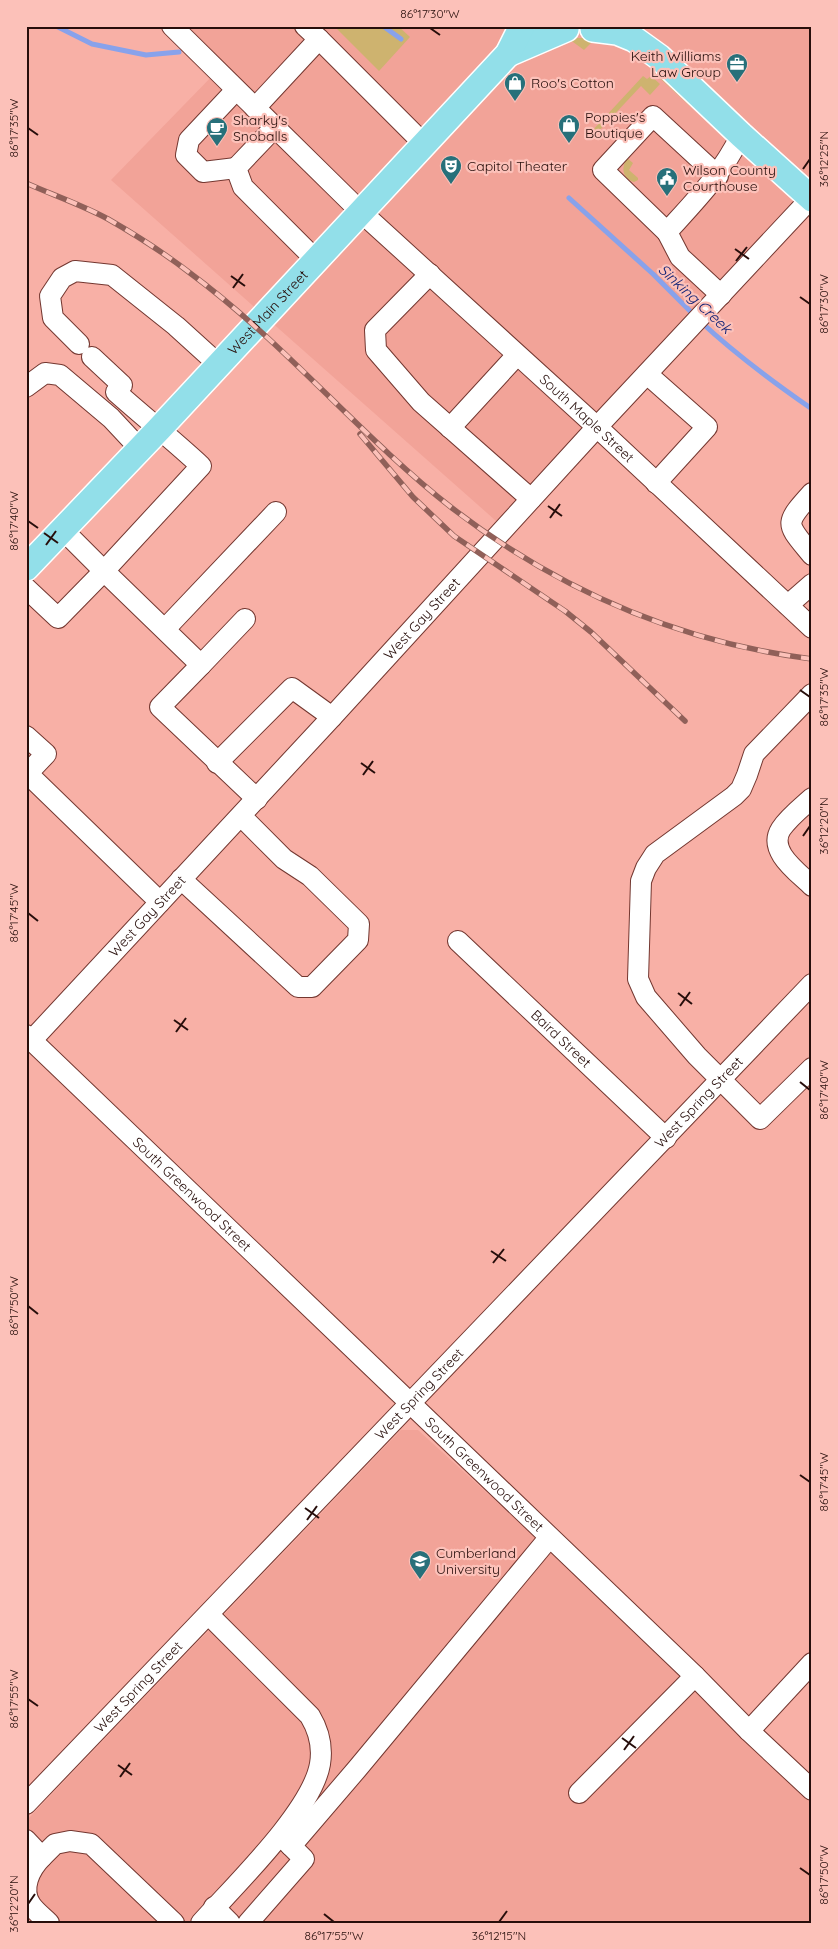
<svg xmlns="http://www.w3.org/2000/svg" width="838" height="1949" font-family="Quicksand,sans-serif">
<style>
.built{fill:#f2a398}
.grass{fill:#ceb36f}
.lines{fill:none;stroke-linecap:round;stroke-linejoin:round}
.stream{stroke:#88a2eb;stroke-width:5}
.minor-casing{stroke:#733730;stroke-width:22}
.major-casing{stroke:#fff;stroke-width:28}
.minor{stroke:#fff;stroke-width:20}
.major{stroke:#92dfe9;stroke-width:25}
.rail-casing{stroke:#906059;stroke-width:5.5}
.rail{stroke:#fcc1b9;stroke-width:4;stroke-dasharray:11;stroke-linecap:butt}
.ticks{fill:none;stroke:#270e0b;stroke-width:2}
.labels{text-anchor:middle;stroke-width:4.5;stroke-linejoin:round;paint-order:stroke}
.poi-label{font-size:14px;fill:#270e0b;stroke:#fcc1b9;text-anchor:start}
.street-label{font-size:14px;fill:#270e0b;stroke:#fcc1b9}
.water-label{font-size:15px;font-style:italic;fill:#142375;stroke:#fcc1b9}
.neatline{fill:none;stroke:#270e0b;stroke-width:2}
.ticks-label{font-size:12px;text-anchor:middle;fill:#270e0b}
</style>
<rect width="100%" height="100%" fill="#f8b0a6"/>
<g class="built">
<path d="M172,26H812V197L504,528L111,180L217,71Z"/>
<path d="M401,1430H418L812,1790V1923H26V1821Z"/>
</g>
<g class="grass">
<path d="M398,26L410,37L379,71L335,27Z"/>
<path d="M568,38H592V42L584,50L573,42L567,40Z"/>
<path d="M653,65L688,98L691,107L650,69Z"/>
<path d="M643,76L647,79L651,76L660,84L650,95L641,86L596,134L592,131Z"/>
<path d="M627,158L633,163L629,170L638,178V180L634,182C622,178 621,168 627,158Z"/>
</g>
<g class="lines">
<g class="stream">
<path d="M56,26L92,44L146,55L179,52"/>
<path d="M383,26L401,39"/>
<path d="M569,198L653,274L694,315"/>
<path d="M700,321C735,354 773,382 812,409"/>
</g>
<g class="minor-casing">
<g id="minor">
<path id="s1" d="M172,26L361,212L597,427L812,628"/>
<path d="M319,39L424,144"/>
<path d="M236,90L189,140L186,155L203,172L236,168"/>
<path d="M255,108L319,39L305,26"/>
<path d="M275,127L236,168L243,187L317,261"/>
<path d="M718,176L653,116L603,170L667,232C696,200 722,174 741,135"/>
<path d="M667,232L680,257L721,295"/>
<path d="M430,274L375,330L376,350L421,402L531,499"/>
<path d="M79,344L53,318L50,296L62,278L75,271L112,275L176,326L219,365"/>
<path d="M92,357L122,385"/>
<path d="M647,374L707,427L656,483"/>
<path d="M26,387L45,373L60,375L111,418L140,449"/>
<path d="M450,428L517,355"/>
<path d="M812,493C783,525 786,523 812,555"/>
<path d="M63,530L104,571L201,466C173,440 144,417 116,392"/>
<path d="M26,588L58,618L104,571L201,665L160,707L257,799"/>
<path d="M788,605L812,584"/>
<path d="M165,629L276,512"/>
<path d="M201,665L245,619"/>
<path d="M812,694L754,754L747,775L741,789L734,796L655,854L646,868L641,881L638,979L646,997L697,1056L760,1119L812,1068"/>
<path d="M26,736L46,754L26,775"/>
<path d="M217,763L292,688L332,717"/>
<path d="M28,774L160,902"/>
<path d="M812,798C802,807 789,817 781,829C767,851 798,872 812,886"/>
<path d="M181,879L298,987H312L358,940L359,924L310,876L284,859L241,816"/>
<path id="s2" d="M458,941L666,1138"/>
<path id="s3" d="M26,1035L695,1676L749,1731L812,1790"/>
<path id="s4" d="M32,1040L332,717L597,427L812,197"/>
<path d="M749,1731L812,1663"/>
<path d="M579,1793L695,1676"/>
<path id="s5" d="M26,1804L812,984"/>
<path d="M26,1840L42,1857C30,1869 20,1889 31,1905C36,1912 43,1917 49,1923"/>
<path d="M291,1846L357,1769L549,1538"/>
<path d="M42,1857L55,1844L70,1841L91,1844L174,1923"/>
<path d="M214,1907L230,1923"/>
<path d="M201,1923C234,1886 312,1811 320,1764C323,1746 319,1731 310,1716L209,1615"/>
<path d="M248,1923L304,1859L282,1837"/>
</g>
</g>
<g class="major-casing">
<g id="major">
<path d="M593,29L617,32L634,39L659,57L741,135L812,199"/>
<path d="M508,54L566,29"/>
<path id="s6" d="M26,568L159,429L508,54L522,26"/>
</g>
</g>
<use href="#minor" class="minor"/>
<use href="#major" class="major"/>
<g class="rail-casing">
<g id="rail">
<path d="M26,183C53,195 82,205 108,219C136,235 164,253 190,273C285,343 360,436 452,508C559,590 678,642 812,659"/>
<path d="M360,434L413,497L454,536L565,611L591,632L685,721"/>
</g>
</g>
<use href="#rail" class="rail"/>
</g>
<path class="ticks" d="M430,28L440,35M28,128L38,135M803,169L810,159M735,249L749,259M736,261L747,247M231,276L245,286M233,288L243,274M800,297L810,304M548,506L562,516M550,518L560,504M28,521L38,528M44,533L58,543M46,545L56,531M800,690L810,697M361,763L375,773M363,775L373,761M803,836L810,826M28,913L38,921M678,993L692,1004M680,1006L690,992M174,1020L188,1030M176,1032L186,1018M800,1082L810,1090M491,1251L506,1261M493,1263L504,1249M28,1306L38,1314M800,1475L810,1482M305,1508L319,1518M307,1520L317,1506M28,1699L38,1706M622,1738L636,1748M624,1750L634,1736M118,1765L132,1775M120,1777L130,1763M800,1868L810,1875M28,1904L35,1894M324,1914L334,1922M499,1922L507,1911"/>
<defs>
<g id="office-pin" transform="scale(1.125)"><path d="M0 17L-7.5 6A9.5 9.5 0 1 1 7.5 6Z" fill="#27707a" stroke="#fcc1b9"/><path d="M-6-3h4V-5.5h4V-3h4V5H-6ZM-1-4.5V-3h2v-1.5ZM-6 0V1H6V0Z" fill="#fff"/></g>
<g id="shop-pin" transform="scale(1.125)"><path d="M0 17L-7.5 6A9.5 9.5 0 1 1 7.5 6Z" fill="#27707a" stroke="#fcc1b9"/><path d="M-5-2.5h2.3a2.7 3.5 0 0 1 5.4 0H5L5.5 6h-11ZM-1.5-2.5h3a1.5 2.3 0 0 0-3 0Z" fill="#fff"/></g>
<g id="cafe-pin" transform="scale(1.125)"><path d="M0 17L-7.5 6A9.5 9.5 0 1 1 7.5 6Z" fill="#27707a" stroke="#fcc1b9"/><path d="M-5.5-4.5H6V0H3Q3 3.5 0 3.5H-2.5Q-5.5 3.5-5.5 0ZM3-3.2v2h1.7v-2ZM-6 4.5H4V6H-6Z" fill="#fff"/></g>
<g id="theatre-pin" transform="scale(1.125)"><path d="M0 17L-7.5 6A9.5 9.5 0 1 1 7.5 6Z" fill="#27707a" stroke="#fcc1b9"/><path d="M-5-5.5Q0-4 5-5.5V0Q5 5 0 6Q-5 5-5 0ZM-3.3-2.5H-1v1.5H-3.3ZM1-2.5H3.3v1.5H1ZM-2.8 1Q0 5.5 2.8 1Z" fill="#fff"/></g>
<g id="civic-pin" transform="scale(1.125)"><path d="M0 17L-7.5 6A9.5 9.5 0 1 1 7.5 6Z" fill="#27707a" stroke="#fcc1b9"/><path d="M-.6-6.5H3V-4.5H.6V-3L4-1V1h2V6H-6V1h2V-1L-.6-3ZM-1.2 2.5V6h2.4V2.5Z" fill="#fff"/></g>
<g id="university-pin" transform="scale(1.125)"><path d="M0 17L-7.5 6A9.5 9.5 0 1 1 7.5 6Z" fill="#27707a" stroke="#fcc1b9"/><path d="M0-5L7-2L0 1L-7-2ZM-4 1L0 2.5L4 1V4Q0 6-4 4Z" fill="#fff"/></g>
</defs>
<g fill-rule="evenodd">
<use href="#office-pin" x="737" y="64"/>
<use href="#shop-pin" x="515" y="83"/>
<use href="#shop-pin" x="569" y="125"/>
<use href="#cafe-pin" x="217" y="128"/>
<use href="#theatre-pin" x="451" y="166"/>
<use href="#civic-pin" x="667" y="178"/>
<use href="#university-pin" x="420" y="1561"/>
</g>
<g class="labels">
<g class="poi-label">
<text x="721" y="61" text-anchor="end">Keith Williams<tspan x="721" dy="16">Law Group</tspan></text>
<text x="531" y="88">Roo's Cotton</text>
<text x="585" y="122">Poppies's<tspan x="585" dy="16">Boutique</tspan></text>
<text x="233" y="125">Sharky's<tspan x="233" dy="16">Snoballs</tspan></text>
<text x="467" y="171">Capitol Theater</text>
<text x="683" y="175">Wilson County<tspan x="683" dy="16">Courthouse</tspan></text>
<text x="436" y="1558">Cumberland<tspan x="436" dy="16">University</tspan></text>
</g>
<g class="street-label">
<text dy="5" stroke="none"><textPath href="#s6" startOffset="352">West Main Street</textPath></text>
<text dy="5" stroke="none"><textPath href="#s1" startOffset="571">South Maple Street</textPath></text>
<text dy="5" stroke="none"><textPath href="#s4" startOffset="574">West Gay Street</textPath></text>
<text dy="5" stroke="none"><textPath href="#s4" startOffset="169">West Gay Street</textPath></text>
<text dy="5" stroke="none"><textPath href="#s2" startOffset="142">Baird Street</textPath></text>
<text dy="5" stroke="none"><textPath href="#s5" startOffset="972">West Spring Street</textPath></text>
<text dy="5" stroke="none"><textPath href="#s3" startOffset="230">South Greenwood Street</textPath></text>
<text dy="5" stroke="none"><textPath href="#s5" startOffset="568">West Spring Street</textPath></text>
<text dy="5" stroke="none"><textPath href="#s3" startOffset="635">South Greenwood Street</textPath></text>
<text dy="5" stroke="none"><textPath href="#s5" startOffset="162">West Spring Street</textPath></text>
</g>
<g class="water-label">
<text transform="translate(695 299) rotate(43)" y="5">Sinking Creek</text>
</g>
</g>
<rect width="838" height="1949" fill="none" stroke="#fcc1b9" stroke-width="55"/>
<rect x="28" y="28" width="782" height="1894" class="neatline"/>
<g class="ticks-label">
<text x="430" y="18">86°17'30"W</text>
<text transform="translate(14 128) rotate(-90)" y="4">86°17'35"W</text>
<text transform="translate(824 159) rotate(-90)" y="4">36°12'25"N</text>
<text transform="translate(824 304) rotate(-90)" y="4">86°17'30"W</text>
<text transform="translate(14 521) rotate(-90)" y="4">86°17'40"W</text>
<text transform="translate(824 697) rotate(-90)" y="4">86°17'35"W</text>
<text transform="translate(824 826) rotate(-90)" y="4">36°12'20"N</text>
<text transform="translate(14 913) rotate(-90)" y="4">86°17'45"W</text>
<text transform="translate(824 1090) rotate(-90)" y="4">86°17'40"W</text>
<text transform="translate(14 1306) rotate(-90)" y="4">86°17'50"W</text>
<text transform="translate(824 1482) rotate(-90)" y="4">86°17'45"W</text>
<text transform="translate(14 1699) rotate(-90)" y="4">86°17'55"W</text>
<text transform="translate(824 1875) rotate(-90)" y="4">86°17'50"W</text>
<text transform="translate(14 1904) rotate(-90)" y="4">36°12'20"N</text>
<text x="334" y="1940">86°17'55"W</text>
<text x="499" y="1940">36°12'15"N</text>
</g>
</svg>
